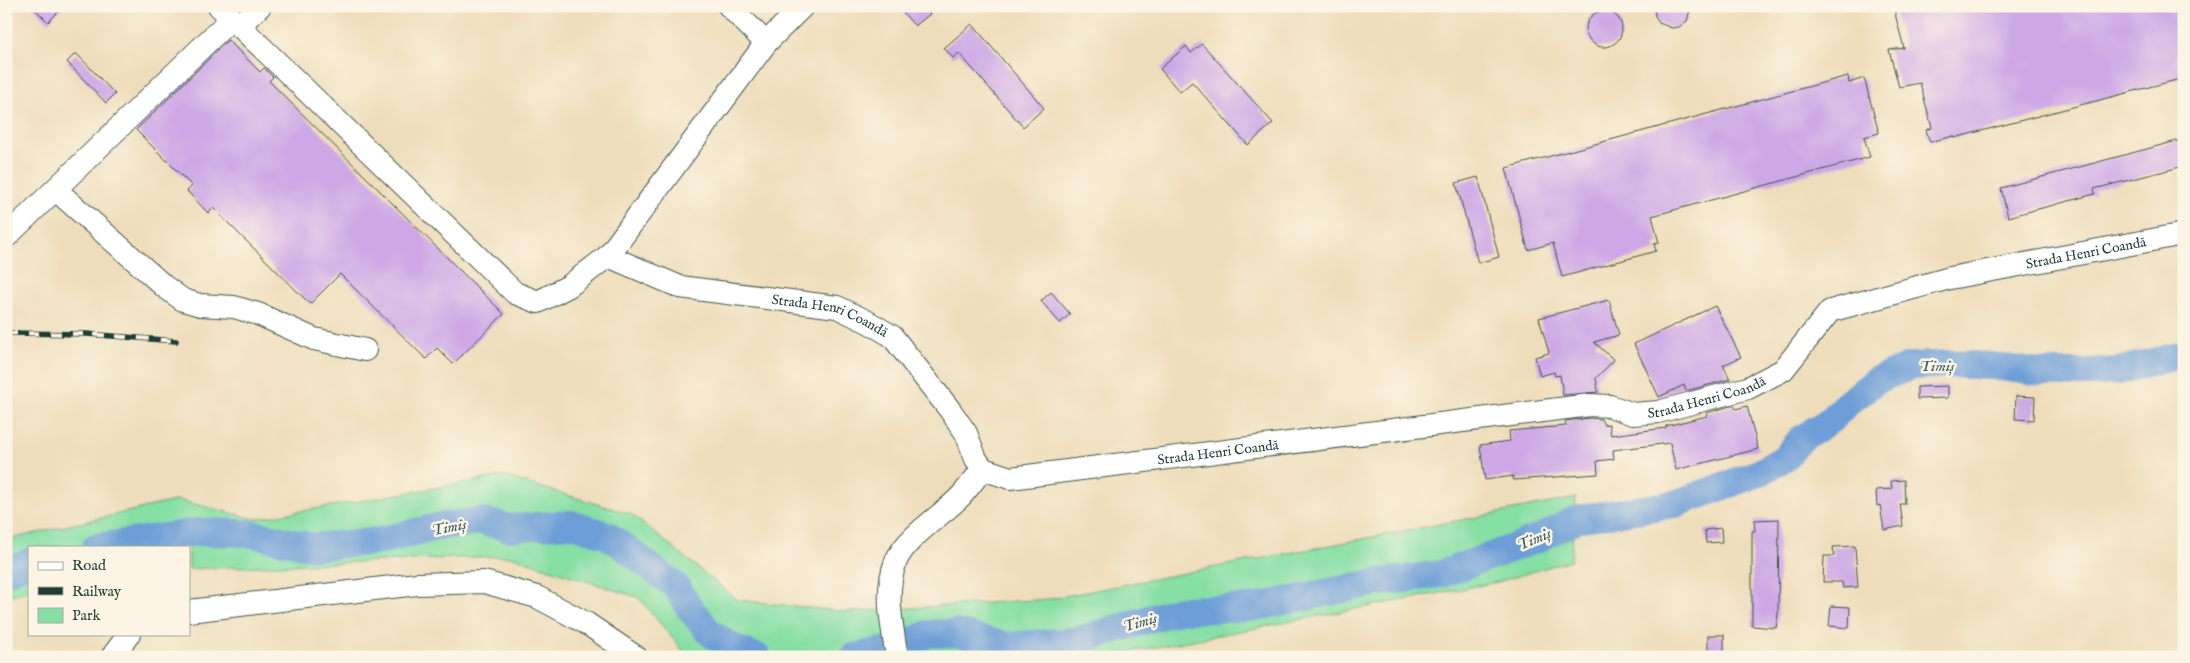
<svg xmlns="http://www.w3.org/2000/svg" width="2190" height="663" font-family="'IM FELL English',serif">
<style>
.green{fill:#86dfa4;stroke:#528e6c}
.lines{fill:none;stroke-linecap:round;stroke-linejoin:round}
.river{stroke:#6d9ed7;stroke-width:28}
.building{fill:#cea8e6}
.minor-casing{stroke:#3e5548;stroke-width:24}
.minor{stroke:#fff;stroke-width:22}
.rail-casing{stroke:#1f3d34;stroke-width:5.5}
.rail{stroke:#fcf5e5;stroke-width:4;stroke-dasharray:11;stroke-linecap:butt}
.labels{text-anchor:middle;stroke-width:5;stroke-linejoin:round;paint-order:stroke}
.street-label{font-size:14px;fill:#1f3d34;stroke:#fcf5e5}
.water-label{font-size:15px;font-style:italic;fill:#365a65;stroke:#fcf5e5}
</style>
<rect width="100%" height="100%" fill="#fcf5e5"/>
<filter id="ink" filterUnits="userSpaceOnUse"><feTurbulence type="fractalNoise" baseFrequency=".02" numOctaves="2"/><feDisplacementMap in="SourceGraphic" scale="10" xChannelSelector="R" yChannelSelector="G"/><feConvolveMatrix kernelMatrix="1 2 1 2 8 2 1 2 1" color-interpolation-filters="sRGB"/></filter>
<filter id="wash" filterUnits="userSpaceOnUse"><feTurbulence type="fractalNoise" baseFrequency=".0096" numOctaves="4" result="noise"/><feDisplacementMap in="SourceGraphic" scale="20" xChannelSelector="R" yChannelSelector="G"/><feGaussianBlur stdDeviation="1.12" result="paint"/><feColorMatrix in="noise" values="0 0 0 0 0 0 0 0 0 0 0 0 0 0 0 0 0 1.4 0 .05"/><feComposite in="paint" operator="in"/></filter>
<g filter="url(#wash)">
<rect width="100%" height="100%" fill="#eeddba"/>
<path class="green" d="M503,476L631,514L738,600L848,612L1049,599L1576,498L1571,560L1498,582L1104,657H688L639,598L510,556L189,569V547H29V591L6,596V540L178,500L256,519Z"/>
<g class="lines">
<g class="river">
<path d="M96,547L198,532L248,533L313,547L379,541L436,527L480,521L510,528L572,524L607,535L628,550L676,586L689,607L710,633L736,649L757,657"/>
<path d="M6,572L29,562"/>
<path d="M854,657L897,648L928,634L956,633L1008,646L1075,641L1180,610L1251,608L1368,584L1441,574L1540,538L1577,519L1675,504L1759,473L1786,457L1801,439L1832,419L1844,406L1877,380L1911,366L1950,364L1992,366L2042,373H2087L2118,371L2184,354"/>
</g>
</g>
<g id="blocks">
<g class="building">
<path d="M32,6H64L48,22Z"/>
<path d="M897,6H923L930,14L915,26Z"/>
<path d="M1654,6H1691L1687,21L1679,27L1672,28L1659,23L1655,16Z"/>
<path d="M1893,6H2184V78L1954,138V136L1930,142L1926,130L1932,128L1920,83L1899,87L1889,50L1904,48Z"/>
<circle cx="1604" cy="29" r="18"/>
<path d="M972,24L1044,108L1023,127L959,53L953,58L944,48Z"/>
<path d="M228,40L260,72L264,68L273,77L269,81L504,314L453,364L437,348L426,359L340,274L310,304L213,208L208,213L187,191L192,186L136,130Z"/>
<path d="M1202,44L1273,123L1248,145L1192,82L1180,92L1160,69L1186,46L1191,53Z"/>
<path d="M76,53L115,94L106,103L67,62Z"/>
<path d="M1848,76L1849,83L1864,78L1879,133L1864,137L1870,157L1652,216L1659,243L1654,244L1656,251L1562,277L1553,243L1528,250L1506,168Z"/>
<path d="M2184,139V166L2094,189L2095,194L2008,217L2001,188Z"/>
<path d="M1478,177L1499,257L1478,263L1456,183Z"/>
<path d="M1051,292L1070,314L1060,323L1041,301Z"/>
<path d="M1609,300L1619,335L1594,342L1614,360L1596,378L1598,392L1563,395L1560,375L1555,376L1554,372L1540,376L1535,357L1549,353L1539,318Z"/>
<path d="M1715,306L1741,357L1723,365L1730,379L1686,391L1684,385L1659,397L1634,344Z"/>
<path d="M1948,386V398L1917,399V387Z"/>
<path d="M2016,396L2035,397L2034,420L2015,419Z"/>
<path d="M1734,405L1736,409L1747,406L1758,449L1676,470L1670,443L1613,450L1614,459L1597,461L1598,474L1513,480V476L1485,480L1480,445L1510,441L1509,431L1566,426L1565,421L1590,418L1601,419L1604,425L1609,424L1611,435L1666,428V426L1707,416L1706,413Z"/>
<path d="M1904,480L1905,504H1900L1903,526L1884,530L1880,505L1877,506L1876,490L1892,489L1891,481Z"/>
<path d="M1779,519L1778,614L1776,628L1752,626V531H1755L1754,520Z"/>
<path d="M1721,528L1722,542L1706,543L1705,530Z"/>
<path d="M1855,546L1858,587L1843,588L1842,582H1823L1824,556H1834L1833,547Z"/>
<path d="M1831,606L1850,607L1849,628L1829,626Z"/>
<rect x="1708" y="635" width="16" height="19"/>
</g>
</g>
</g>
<g filter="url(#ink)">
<use href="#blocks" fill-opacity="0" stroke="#3e5548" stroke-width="1"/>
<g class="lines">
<g class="minor-casing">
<g id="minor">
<path d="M219,6L515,293L538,302L569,286L608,256L766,43L803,6"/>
<path d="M729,6L766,43"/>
<path d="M239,26L260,6"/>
<path d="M56,190L165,287L183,300L200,305L234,307L258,314L314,339L365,350"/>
<path d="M6,237L232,18"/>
<path id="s1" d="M608,256L680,287L837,307L868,322L892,336L950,410L966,433L976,459L983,469L1010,478L1590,405L1610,406L1633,414L1658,412L1748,388L1783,370L1830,311L1950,278L2184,234"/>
<path d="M189,611L417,584L484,582L537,597L586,623L636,657"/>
<path d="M112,657L129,634"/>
<path d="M897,657C892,626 884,591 896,561C907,536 943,515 961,496C969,487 976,477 983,469"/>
</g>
</g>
<use href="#minor" class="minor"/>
<g class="rail-casing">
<path id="rail" d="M6,333L87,334L176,341"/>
</g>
<use href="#rail" class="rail"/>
</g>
</g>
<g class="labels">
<g class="street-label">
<text dy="5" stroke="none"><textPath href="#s1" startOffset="1614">Strada Henri Coandă</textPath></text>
<text dy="5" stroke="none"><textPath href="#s1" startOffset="232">Strada Henri Coandă</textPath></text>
<text dy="5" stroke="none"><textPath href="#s1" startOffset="1194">Strada Henri Coandă</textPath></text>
<text dy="5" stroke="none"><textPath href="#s1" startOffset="699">Strada Henri Coandă</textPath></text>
</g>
<g class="water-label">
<text x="1937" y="371">Timiș</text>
<text transform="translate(449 527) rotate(-11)" y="5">Timiș</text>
<text transform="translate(1534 539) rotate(-23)" y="5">Timiș</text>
<text transform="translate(1140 622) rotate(-16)" y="5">Timiș</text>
</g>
</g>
<rect width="2190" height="663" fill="none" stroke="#fcf5e5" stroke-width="25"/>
<rect x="28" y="546" width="162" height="90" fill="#fcf5e5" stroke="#a4ab9e"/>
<rect x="38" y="562" width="25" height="8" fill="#ffffff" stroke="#a4ab9e"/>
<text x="72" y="570" font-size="15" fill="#1f3d34">Road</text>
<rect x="38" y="587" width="25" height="8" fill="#1f3d34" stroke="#a4ab9e"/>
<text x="72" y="596" font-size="15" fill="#1f3d34">Railway</text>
<rect x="38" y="608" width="25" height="15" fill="#86dfa4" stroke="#a4ab9e"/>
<text x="72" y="620" font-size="15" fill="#1f3d34">Park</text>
</svg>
